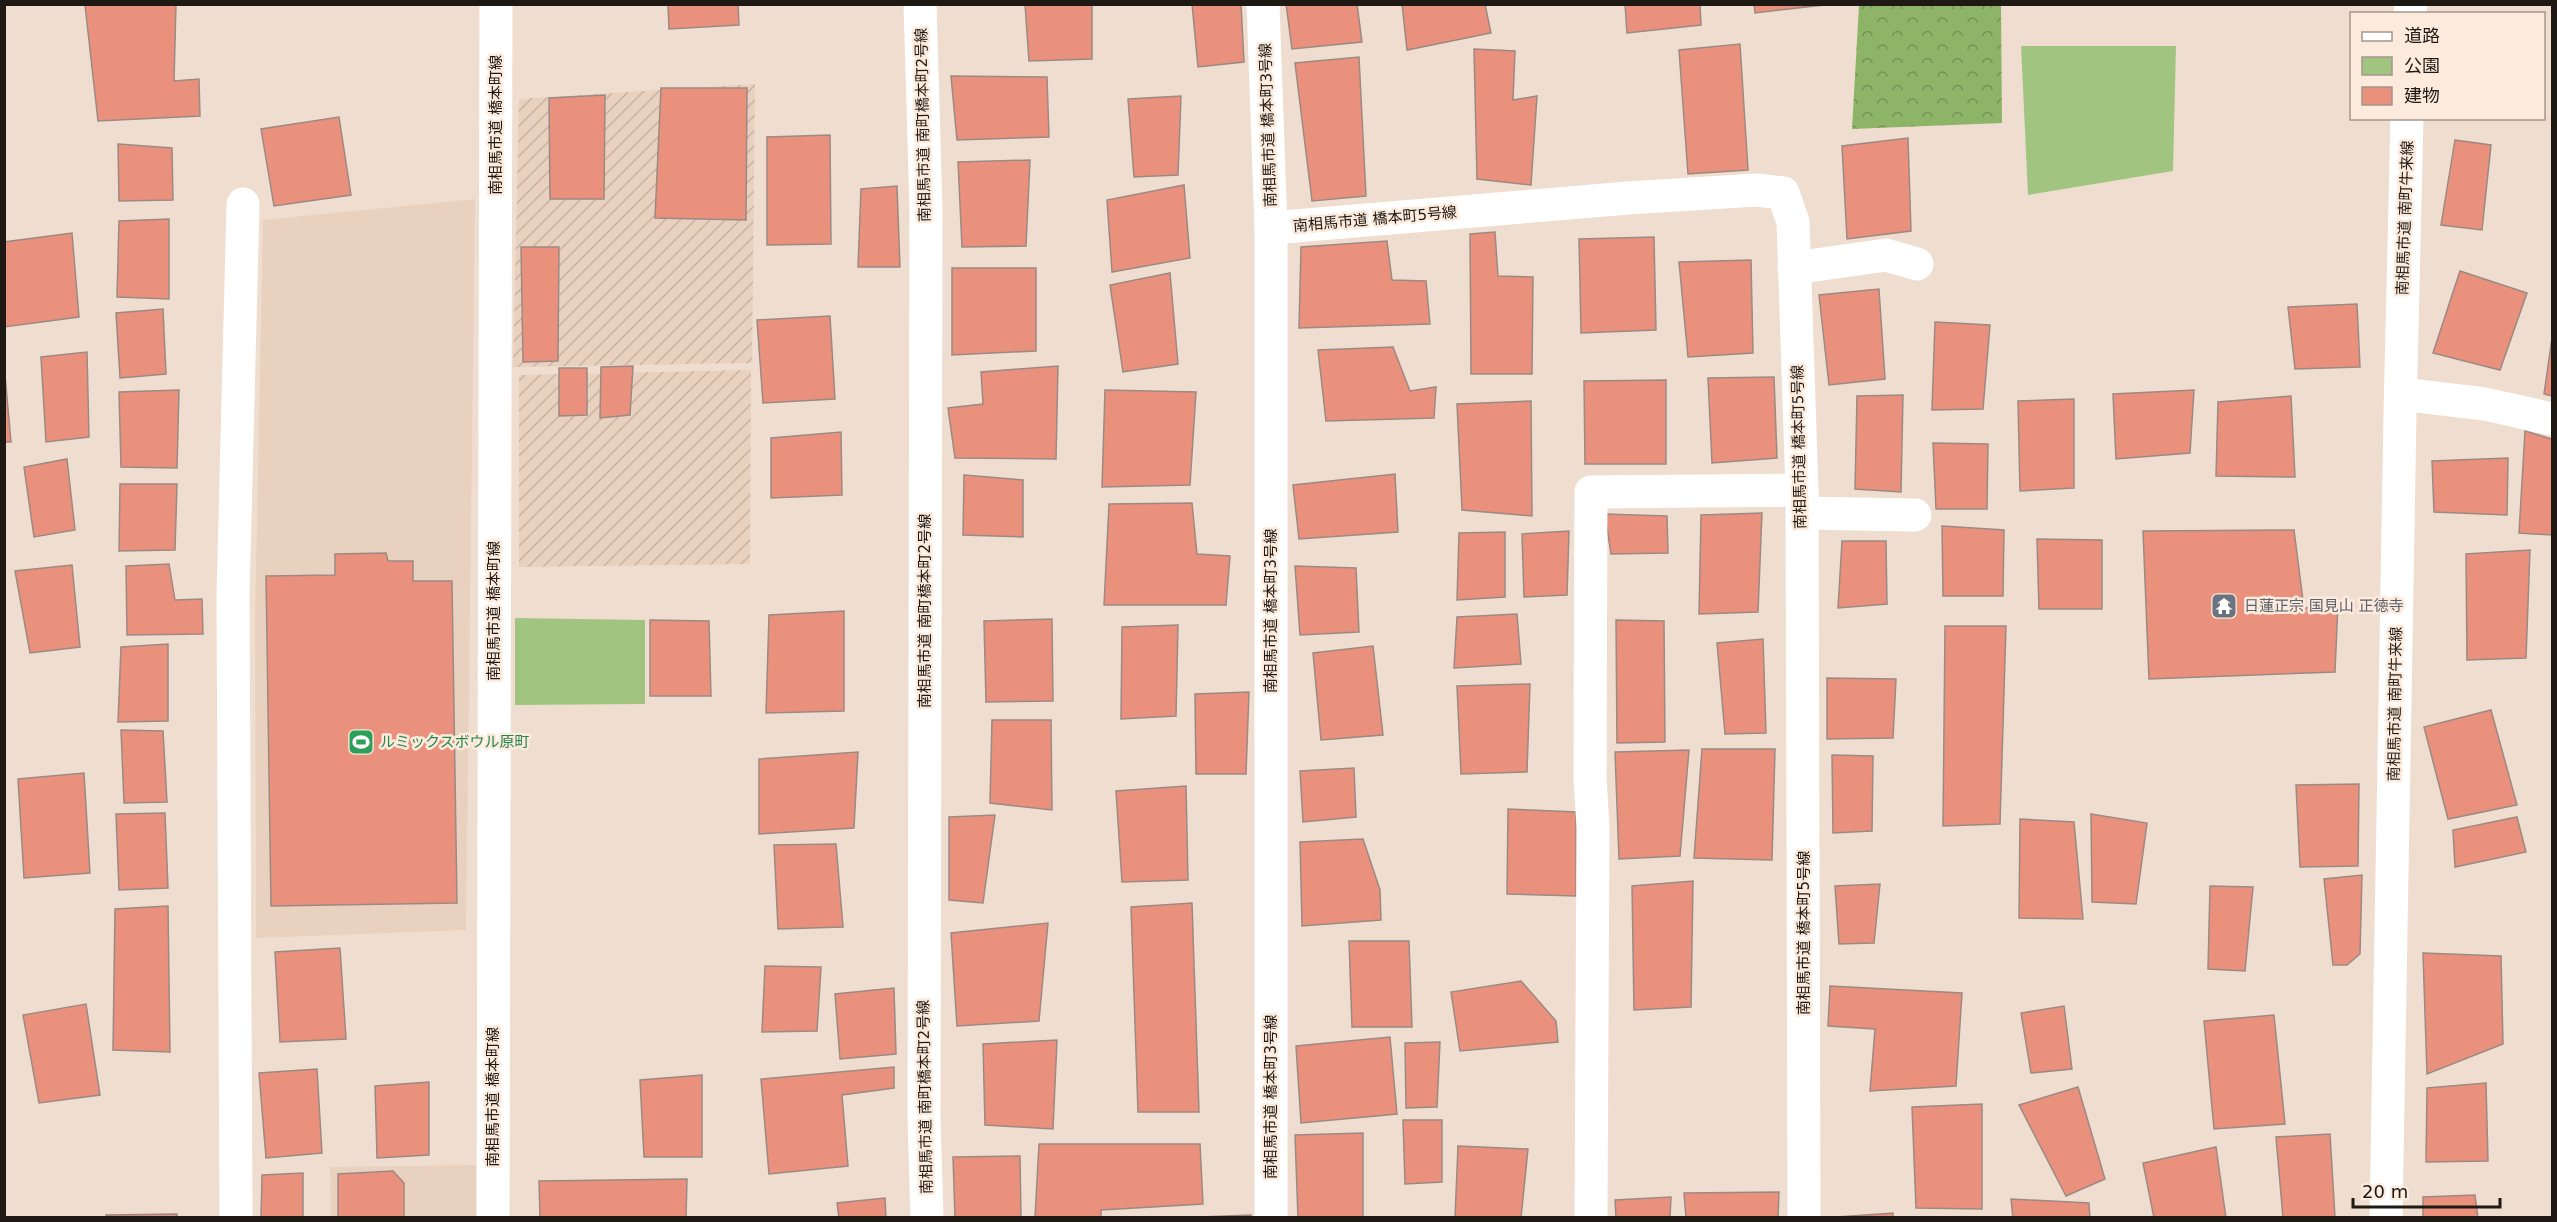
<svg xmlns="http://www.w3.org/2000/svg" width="2557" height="1222" font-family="'DejaVu Sans','Noto Sans JP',sans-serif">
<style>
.built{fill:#e8d1be}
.industrial{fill:url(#industrial-furrows)}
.green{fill:#a2c481}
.forest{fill:url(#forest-crowns)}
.building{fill:#e9917c;stroke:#9d8984;stroke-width:1.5}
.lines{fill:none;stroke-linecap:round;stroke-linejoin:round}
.minor{stroke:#fff;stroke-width:33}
.labels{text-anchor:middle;stroke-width:5;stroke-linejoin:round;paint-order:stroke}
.street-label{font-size:15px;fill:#1f1914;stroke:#fcebdd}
.worship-label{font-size:15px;fill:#5b616d;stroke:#fcebdd;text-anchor:start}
.leisure-label{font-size:15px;fill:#27864d;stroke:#fcebdd;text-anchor:start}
</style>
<defs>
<pattern id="industrial-furrows" width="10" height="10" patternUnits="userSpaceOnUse" patternTransform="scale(1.5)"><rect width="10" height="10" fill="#e8d1be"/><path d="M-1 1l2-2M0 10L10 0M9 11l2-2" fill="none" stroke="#c7b3a2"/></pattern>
<pattern id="forest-crowns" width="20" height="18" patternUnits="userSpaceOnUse" patternTransform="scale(1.5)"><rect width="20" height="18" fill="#8eb468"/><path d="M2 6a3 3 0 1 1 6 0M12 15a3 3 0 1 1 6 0" fill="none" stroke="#739254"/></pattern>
</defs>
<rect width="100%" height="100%" fill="#efded0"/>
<g class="built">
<path d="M475,199L466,930L256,938L255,621L263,220Z"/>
<path d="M476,1165V1217H331L330,1167Z"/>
</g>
<g class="industrial">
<path d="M755,84L752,363L513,367L519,99Z"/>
<path d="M751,370L750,564L519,567V375Z"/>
</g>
<g class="green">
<path d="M2021,46H2176L2173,171L2028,195Z"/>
<path d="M515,618L645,620V704L515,705Z"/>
</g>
<path class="forest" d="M1859,5H2001L2002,123L1852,129Z"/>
<g class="building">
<path d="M176,4L174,81L199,79L200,116L98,121L85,5Z"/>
<path d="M668,4H738L739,25L669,29Z"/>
<path d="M1025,4H1092V59L1029,61Z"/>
<path d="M1192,4H1241L1244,62L1198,67Z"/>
<path d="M1286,4H1357L1362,42L1292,49Z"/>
<path d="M1402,4H1485L1491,33L1407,50Z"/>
<path d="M1625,4H1700L1701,25L1627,33Z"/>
<path d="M1754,4H1833L1755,13Z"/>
<path d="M1740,44L1748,170L1688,174L1679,50Z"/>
<path d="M1474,49L1515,51L1513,100L1537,96L1531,185L1477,179Z"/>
<path d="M1359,57L1366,196L1312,201L1295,63Z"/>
<path d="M951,76L1047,77L1049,137L957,140Z"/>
<path d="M661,88H747L746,220L655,218Z"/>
<path d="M605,95L604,199H550L549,98Z"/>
<path d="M1181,96L1178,175L1134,177L1128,99Z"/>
<path d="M339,117L351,195L274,206L261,129Z"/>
<path d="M830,135L831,244L767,245V137Z"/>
<path d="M1908,138L1911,231L1847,239L1842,146Z"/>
<path d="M2455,140L2491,145L2482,230L2441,225Z"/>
<path d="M118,144L172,148L173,200L119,201Z"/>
<path d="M1030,160L1026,246L962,247L958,162Z"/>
<path d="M1184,185L1190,258L1112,272L1107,200Z"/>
<path d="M897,186L900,267H858L861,189Z"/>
<path d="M169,219V299L117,297L119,221Z"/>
<path d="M1495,232L1498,276L1533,277L1532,374H1471L1470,234Z"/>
<path d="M72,233L79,317L4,327V242Z"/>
<path d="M1654,237L1656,330L1581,333L1579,239Z"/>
<path d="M1387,241L1392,280L1426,281L1430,324L1299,328L1301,247Z"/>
<path d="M521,247H559L558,361L523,362Z"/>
<path d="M1751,260L1753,353L1688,357L1679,262Z"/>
<path d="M952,268H1036V351L952,355Z"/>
<path d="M2460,271L2527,293L2500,370L2433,353Z"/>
<path d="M1170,273L1178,364L1123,372L1110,285Z"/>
<path d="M1879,289L1885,379L1829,385L1819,295Z"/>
<path d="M2357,304L2360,367L2295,369L2288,307Z"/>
<path d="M163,309L166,374L120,378L116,313Z"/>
<path d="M830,316L835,399L763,403L757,320Z"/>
<path d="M1935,322L1990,325L1983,409L1932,410Z"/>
<path d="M2552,338V396L2544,394Z"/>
<path d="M1393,347L1410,391L1436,387L1434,418L1326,421L1318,350Z"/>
<path d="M87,352L89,437L46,442L41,357Z"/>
<path d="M4,364L11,442H4Z"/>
<path d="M633,366L630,415L600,418L601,367Z"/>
<path d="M1058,366L1056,459L955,458L948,408L983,404L981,372Z"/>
<path d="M559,368H587V415L559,416Z"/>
<path d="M1774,377L1777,458L1712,463L1708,378Z"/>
<path d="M1666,380V464H1585L1584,381Z"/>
<path d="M179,390L177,468L121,467L119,392Z"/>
<path d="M1105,390L1196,392L1190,485L1102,487Z"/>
<path d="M2194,390L2190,453L2116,459L2113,394Z"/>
<path d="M1903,395L1901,492L1855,489L1857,396Z"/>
<path d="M2291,396L2295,477L2216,476L2218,402Z"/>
<path d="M2074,399V488L2020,491L2018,401Z"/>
<path d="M1531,401L1532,516L1462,510L1457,404Z"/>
<path d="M2525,431L2552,439V535L2519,533Z"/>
<path d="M841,432L842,495L771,498V438Z"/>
<path d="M1933,443L1988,444L1987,509H1936Z"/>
<path d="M2508,458L2507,515L2434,512L2432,461Z"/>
<path d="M67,459L75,530L34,537L24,467Z"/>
<path d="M1395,474L1398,532L1299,539L1293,485Z"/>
<path d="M964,475L1023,480V537L963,535Z"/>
<path d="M120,484H177L175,550L119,551Z"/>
<path d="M1192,503L1197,554L1230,556L1226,605H1104L1109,504Z"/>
<path d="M1762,513L1758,612L1699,614L1701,515Z"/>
<path d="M1605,514L1667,516L1668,553L1611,554Z"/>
<path d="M1942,526L2004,530L2003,596H1943Z"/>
<path d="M2294,530L2304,608L2338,603L2335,672L2149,679L2143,531Z"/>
<path d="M1569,531L1567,595L1524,597L1522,534Z"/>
<path d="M1505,532V597L1457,600L1459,533Z"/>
<path d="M2037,539L2102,540V609H2039Z"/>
<path d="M1842,541H1886L1887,604L1838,608Z"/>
<path d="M2530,550L2526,658L2467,660L2466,554Z"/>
<path d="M386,553L388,561H413V581H452L457,903L271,906L266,576L335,575V554Z"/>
<path d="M169,564L175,600L202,599L203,634L127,635L126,566Z"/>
<path d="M72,565L80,647L30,653L15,571Z"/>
<path d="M1295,566L1356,568L1359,632L1300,635Z"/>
<path d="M844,611V711L766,713L769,615Z"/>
<path d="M1517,614L1521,664L1454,668L1457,617Z"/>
<path d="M1052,619L1053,701L986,702L984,621Z"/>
<path d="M650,620L709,621L711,696H650Z"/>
<path d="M1616,620L1664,621L1665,742L1617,743Z"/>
<path d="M1178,625L1176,716L1121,719L1122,627Z"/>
<path d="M1945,626H2006L2000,824L1943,826Z"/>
<path d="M1763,639L1766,733L1725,734L1717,643Z"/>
<path d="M168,644V721L118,722L121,647Z"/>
<path d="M1373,646L1383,735L1321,740L1313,653Z"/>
<path d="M1827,678L1896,679L1893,738L1827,739Z"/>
<path d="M1530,684L1527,772L1461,774L1457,686Z"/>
<path d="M1249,692L1246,774H1196L1195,694Z"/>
<path d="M2491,710L2517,805L2448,819L2424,727Z"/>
<path d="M992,720H1051L1052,810L990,803Z"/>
<path d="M121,730L163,731L167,802L124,803Z"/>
<path d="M1702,749H1775L1772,860L1694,858Z"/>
<path d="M1689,750L1680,856L1619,859L1615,752Z"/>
<path d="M858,752L854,828L759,834V759Z"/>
<path d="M1832,755L1873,756L1872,831L1833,833Z"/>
<path d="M1354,768L1356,817L1303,822L1300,771Z"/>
<path d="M84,773L90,873L24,878L18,779Z"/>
<path d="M2359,784L2358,866L2300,867L2296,785Z"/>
<path d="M1186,786L1188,880L1122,882L1116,791Z"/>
<path d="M1508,809L1576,812V896L1507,894Z"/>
<path d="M165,813L168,888L119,890L116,814Z"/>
<path d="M2091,814L2147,823L2136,904L2092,902Z"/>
<path d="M995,815L983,903L949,900V817Z"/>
<path d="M2517,817L2526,852L2455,867L2453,830Z"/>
<path d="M2020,819L2074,822L2083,919L2019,918Z"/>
<path d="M1363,839L1380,890L1381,920L1302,926L1300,842Z"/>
<path d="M836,844L843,927L778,929L774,845Z"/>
<path d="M2362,875L2360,954L2347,965H2333L2324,879Z"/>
<path d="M1693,881L1691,1007L1634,1010L1632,886Z"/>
<path d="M1880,884L1874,943L1839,944L1835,886Z"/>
<path d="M2210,886L2253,887L2245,971L2208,969Z"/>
<path d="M1192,903L1199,1112H1138L1131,907Z"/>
<path d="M168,906L170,1052L113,1050L115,909Z"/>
<path d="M1048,923L1039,1021L957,1026L951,933Z"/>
<path d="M1349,941H1409L1412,1027H1352Z"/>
<path d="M340,948L346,1039L280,1042L275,952Z"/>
<path d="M2423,953L2501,956L2503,1044L2427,1074Z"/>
<path d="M765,966L821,967L817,1031L762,1032Z"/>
<path d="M1521,981L1556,1021L1558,1042L1460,1051L1451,992Z"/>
<path d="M1830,986L1962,993L1956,1086L1870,1091L1875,1029L1828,1026Z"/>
<path d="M894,988L896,1054L840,1059L835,994Z"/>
<path d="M86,1004L100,1095L39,1103L23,1015Z"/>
<path d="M2064,1006L2072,1069L2031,1073L2021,1013Z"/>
<path d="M2274,1015L2285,1124L2214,1129L2204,1021Z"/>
<path d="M1390,1037L1397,1114L1301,1123L1296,1046Z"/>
<path d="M1057,1040L1053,1129L985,1125L983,1044Z"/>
<path d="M1440,1042L1437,1107L1406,1108L1405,1043Z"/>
<path d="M894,1067V1088L842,1095L848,1166L769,1174L761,1079Z"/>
<path d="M317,1069L322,1153L266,1158L259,1073Z"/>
<path d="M702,1075V1157H644L640,1080Z"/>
<path d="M429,1082V1155L377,1158L375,1086Z"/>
<path d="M2486,1083L2488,1161L2426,1162L2427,1088Z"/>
<path d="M2078,1087L2105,1179L2066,1196L2019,1105Z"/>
<path d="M1982,1104V1209L1916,1208L1912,1107Z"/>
<path d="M1403,1120H1442V1182L1405,1184Z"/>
<path d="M1363,1133V1218H1298L1295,1135Z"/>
<path d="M2330,1134L2335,1217L2283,1218L2276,1137Z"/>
<path d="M1039,1144H1200L1203,1204L1101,1210V1218H1035Z"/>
<path d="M1458,1146L1528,1149L1521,1218H1455Z"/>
<path d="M2216,1147L2226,1218H2154L2143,1163Z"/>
<path d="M1020,1156L1021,1218H955L953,1157Z"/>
<path d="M393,1171L404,1183V1218H338V1174Z"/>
<path d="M303,1173V1218H261L262,1175Z"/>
<path d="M687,1179L686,1218H540L539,1181Z"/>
<path d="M1779,1192L1778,1218H1686L1684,1193Z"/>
<path d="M2475,1195L2478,1218H2423V1197Z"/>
<path d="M1671,1197L1670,1218H1616L1615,1200Z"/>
<path d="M885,1198L886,1218H839L837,1203Z"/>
<path d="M2011,1199L2089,1203L2090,1218H2013Z"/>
<path d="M1893,1213V1218H1837V1217Z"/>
<path d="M177,1214V1218H106V1215Z"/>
<path d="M1251,1215V1218H1200V1217Z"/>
</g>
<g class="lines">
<g class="minor">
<path d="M920,4L926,210L924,1118L927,1218"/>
<path d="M1263,4L1271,228V1218"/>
<path d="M2410,14L2411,4"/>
<path d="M1271,228L1628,198L1756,190L1783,193L1793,222L1802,490L1804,1218"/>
<path d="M1794,268L1886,255L1917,264"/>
<path d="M2401,394L2485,404L2552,419"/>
<path d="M1802,513L1915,515"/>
<path d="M236,1218L233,596L243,204"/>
<path d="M493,1218L496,4"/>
<path d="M1591,1218L1593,827L1590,778L1591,492L1802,490"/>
<path d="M2386,1218L2400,414L2407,118"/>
</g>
</g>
<defs>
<g id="temple-square" transform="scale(1.35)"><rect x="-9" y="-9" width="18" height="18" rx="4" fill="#6b7280" stroke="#fcebdd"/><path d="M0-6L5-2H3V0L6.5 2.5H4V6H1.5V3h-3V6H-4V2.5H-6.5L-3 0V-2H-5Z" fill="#fff"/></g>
<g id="stadium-square" transform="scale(1.35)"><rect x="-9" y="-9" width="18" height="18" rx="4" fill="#2e9e5b" stroke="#fcebdd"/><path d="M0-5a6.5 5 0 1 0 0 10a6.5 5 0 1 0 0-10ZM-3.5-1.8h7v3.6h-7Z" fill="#fff"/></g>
</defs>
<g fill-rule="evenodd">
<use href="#temple-square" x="2224" y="606"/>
<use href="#stadium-square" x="361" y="742"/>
</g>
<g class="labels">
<g class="street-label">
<text transform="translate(496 125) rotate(-90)" y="5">南相馬市道 橋本町線</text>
<text transform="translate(923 125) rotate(-91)" y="5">南相馬市道 南町橋本町2号線</text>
<text transform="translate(1268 125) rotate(-92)" y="5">南相馬市道 橋本町3号線</text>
<text transform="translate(2405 218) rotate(-88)" y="5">南相馬市道 南町牛来線</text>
<text transform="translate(1375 219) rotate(-5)" y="5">南相馬市道 橋本町5号線</text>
<text transform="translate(1799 447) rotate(-91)" y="5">南相馬市道 橋本町5号線</text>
<text transform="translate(494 611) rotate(-90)" y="5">南相馬市道 橋本町線</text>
<text transform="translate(925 611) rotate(-90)" y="5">南相馬市道 南町橋本町2号線</text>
<text transform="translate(1271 611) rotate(-90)" y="5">南相馬市道 橋本町3号線</text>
<text transform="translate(2395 704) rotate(-89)" y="5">南相馬市道 南町牛来線</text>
<text transform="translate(1804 933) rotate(-90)" y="5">南相馬市道 橋本町5号線</text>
<text transform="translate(493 1097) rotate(-90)" y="5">南相馬市道 橋本町線</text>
<text transform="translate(925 1097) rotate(-91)" y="5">南相馬市道 南町橋本町2号線</text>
<text transform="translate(1271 1097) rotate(-90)" y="5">南相馬市道 橋本町3号線</text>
</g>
<g class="worship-label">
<text x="2244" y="611">日蓮正宗 国見山 正徳寺</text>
</g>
<g class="leisure-label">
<text x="380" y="747">ルミックスボウル原町</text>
</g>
</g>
<rect width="2557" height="1222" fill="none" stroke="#1f1914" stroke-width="12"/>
<rect x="2350" y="12" width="195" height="108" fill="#fcebdd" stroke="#a4978d" stroke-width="1.5"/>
<rect x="2362" y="32" width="30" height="9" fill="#ffffff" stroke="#a4978d" stroke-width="1.5"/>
<text x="2404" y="42" font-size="18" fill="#1f1914">道路</text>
<rect x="2362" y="57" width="30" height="18" fill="#a2c481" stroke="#a4978d" stroke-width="1.5"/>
<text x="2404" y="72" font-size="18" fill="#1f1914">公園</text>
<rect x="2362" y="87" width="30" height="18" fill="#e9917c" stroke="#a4978d" stroke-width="1.5"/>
<text x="2404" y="102" font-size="18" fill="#1f1914">建物</text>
<path d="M2353 1198v9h147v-9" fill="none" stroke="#1f1914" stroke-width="3"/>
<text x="2362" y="1198" font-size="18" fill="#1f1914" stroke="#fcebdd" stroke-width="4.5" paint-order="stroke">20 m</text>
</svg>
